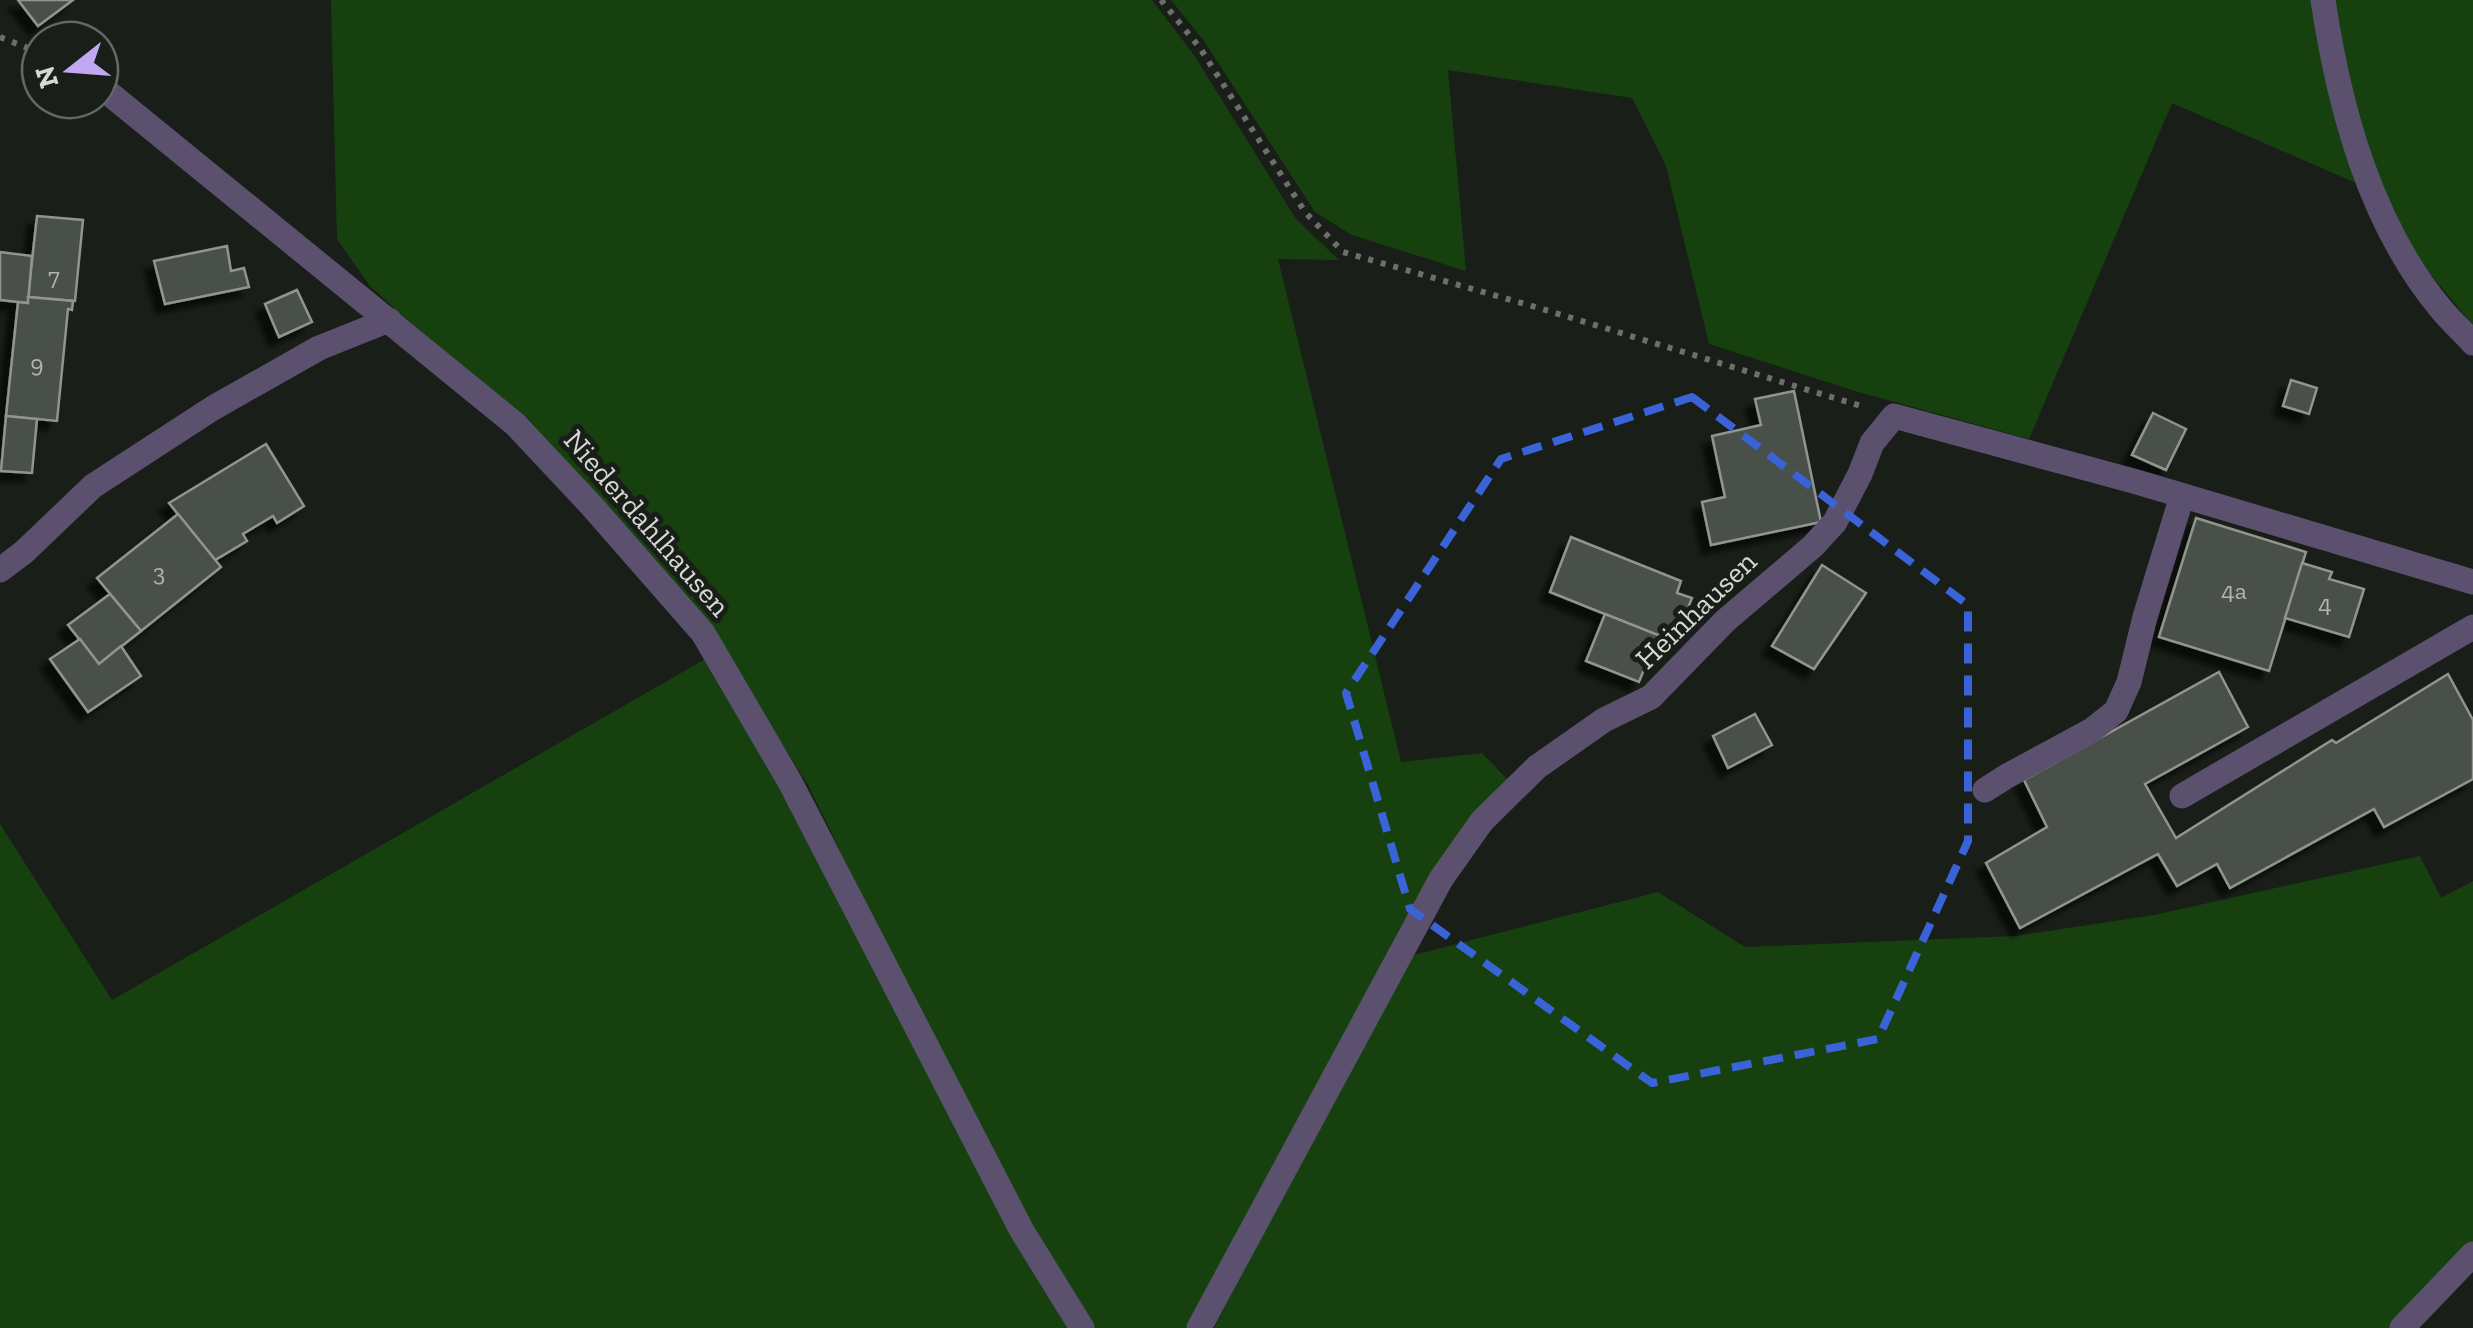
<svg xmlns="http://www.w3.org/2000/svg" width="2473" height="1328" font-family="'Zilla Slab',serif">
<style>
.green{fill:#16410f}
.building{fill:#494f48;stroke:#90968f;stroke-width:2.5;filter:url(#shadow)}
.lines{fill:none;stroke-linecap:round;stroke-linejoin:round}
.path{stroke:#6c706b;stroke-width:6;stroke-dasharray:5 8;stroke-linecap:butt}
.minor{stroke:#5b516f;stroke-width:25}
.marked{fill:none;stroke:#3963d7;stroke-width:8;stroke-dasharray:20 12;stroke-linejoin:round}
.labels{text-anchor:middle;stroke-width:10;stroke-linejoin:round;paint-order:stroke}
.number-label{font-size:25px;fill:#b2b6b1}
.street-label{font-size:30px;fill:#d5d8d4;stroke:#191e18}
</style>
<defs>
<filter id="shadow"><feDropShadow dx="-9" dy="9" stdDeviation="2.5" flood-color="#0009"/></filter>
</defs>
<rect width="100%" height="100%" fill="#191e18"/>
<g class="green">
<path d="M331,0H1152L1194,55L1296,219L1339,260L1278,259L1401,762L1482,753L1511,783L1187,1328H1088L1024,1226L808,785L705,621L516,420L370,286L337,239Z"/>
<path d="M1171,0H2316L2356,183L2172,103L2029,439L1855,391L1709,344L1666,166L1632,98L1448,70L1466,271L1352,235L1315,212L1204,41Z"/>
<path d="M2332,0H2473V325L2410,250L2358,137Z"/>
<path d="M707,658L789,802L1071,1328H0V824L112,1000Z"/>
<path d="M2420,856L2441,898L2473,881V1243L2390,1328H1214L1406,957L1658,892L1745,947L2015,936L2154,915Z"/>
</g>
<g class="building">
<path d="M18,0H73L38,26Z"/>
<path d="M37,216L83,220L75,301L28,297Z"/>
<path d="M227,246L231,271L244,268L249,287L165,304L154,261Z"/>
<path d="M0,252L32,256L28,303L0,300Z"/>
<path d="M297,290L312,322L279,337L265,304Z"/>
<path d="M28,297L73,301L72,310L68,309L57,421L6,416L18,302L28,303Z"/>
<path d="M2291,380L2317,388L2309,414L2283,406Z"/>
<path d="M1794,391L1821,522L1711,545L1702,502L1725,497L1712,436L1761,425L1755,399Z"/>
<path d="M2153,413L2186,429L2166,470L2132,455Z"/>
<path d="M6,416L37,419L32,473L1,471Z"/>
<path d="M266,444L304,506L277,523L273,516L243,534L247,541L215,560L169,503Z"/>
<path d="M178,514L221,567L141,631L97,578Z"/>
<path d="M2196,518L2306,552L2269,671L2159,637Z"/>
<path d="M1571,537L1681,581L1677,593L1692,598L1674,642L1550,592Z"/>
<path d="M2302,563L2332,572L2329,579L2364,589L2349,637L2285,618Z"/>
<path d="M1822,565L1866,593L1814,669L1772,646Z"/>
<path d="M110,594L141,631L99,664L68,625Z"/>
<path d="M1605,614L1658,635L1639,682L1586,661Z"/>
<path d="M80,639L99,664L121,646L141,676L88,712L50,659Z"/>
<path d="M2219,672L2248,727L2145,784L2176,838L2332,740L2336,743L2448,674L2473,720V779L2384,827L2374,809L2230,888L2217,864L2177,886L2158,854L2020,928L1986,863L2047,827L2024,780Z"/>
<path d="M1755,714L1772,745L1728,768L1713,736Z"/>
</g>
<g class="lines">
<g class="path">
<path d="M1161,0L1200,48L1305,212L1343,252L1539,308L1864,407"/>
<path d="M0,37L40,53"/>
</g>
<g class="minor">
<path d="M2323,0C2339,107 2370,224 2441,309C2451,321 2462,331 2473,343"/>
<path d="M100,86L515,424L591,505L703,633L790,782L1022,1231L1082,1328"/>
<path d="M0,570L24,552L93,486L213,408L319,348L389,320"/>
<path d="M1985,790L2007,776L2092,730L2116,711L2129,682L2145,617L2182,496"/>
<path d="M2182,796L2473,627"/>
<path d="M1199,1328L1441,879L1482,821L1537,767L1604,720L1651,697L1725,621L1813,546L1835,522L1860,474L1872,443L1894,416L2137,482L2473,582"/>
<path d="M2402,1328L2473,1254"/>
</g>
</g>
<path class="marked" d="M1692,397L1968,605V841L1878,1039L1652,1083L1410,909L1346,693L1501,459Z"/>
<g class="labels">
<g class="number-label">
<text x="54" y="285">7</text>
<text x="37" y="372">9</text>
<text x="159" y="581">3</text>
<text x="2234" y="599">4a</text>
<text x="2325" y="612">4</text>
</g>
<g class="street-label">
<text transform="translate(647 523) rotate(49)" y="10">Niederdahlhausen</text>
<text transform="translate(1696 610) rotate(-44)" y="10">Heinhausen</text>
</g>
</g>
<g transform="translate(70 70) rotate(253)"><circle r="48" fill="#191e18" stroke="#646863" stroke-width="2.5"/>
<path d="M0-8L18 38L0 25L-18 38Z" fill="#c1a8f3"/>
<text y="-15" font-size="28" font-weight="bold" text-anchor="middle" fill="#d5d8d4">N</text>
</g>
</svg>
